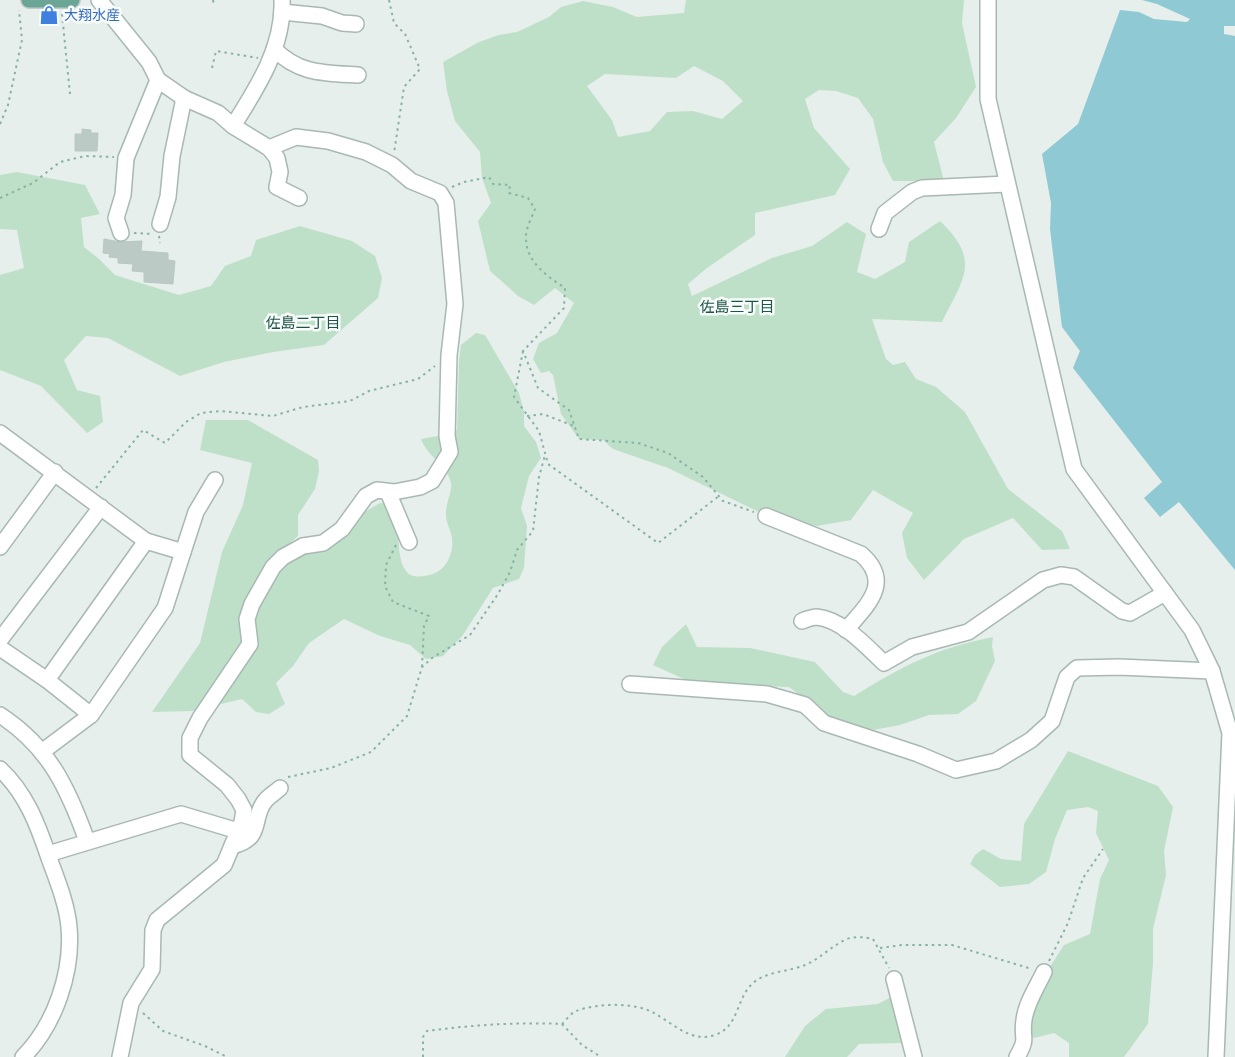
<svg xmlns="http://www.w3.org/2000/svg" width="1235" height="1057" font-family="Commissioner,'Noto Sans JP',sans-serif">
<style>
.green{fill:#bfe0c8;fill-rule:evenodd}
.water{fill:#8ec9d4}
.building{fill:#bbcac4;stroke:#b8c9c2}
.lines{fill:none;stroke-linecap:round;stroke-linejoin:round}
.minor-casing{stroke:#a8b8b2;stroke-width:18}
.major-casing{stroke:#c2cac8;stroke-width:18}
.path{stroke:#86b3a5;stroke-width:2;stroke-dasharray:2.5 4;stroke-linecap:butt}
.minor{stroke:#fff;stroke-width:15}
.major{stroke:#6aa596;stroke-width:15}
.labels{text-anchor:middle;stroke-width:5;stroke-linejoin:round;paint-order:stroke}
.shop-label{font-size:14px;fill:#366cbe;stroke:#f7fbf9;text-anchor:start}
.neighbourhood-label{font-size:15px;fill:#1f5548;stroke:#f7fbf9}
</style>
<rect width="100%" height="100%" fill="#e6efeb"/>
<g class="green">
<path d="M686,0H964L962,23L976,87L956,118L934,142L944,181H893L883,162L873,119L858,98L836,91L819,90L805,99L814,128L850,169L835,195L755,213V235L707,268L688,284L692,296L772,258L812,246L847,222L866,234L857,272L875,279L905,262L909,242L940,221C982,261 963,279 942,322L872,319L886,359L893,365L905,362L916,379L936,387L965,412L1008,489L1062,531L1070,549L1042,550L1013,518L964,539L924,580L907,558L902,533L913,513L873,490L851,520L817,526L761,513L668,468L613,449L603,440L579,439L561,414L553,375L549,371L541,373L533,359L539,343L557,333L574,303L555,288L534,305L518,296L490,271L478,221L491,203L482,178L480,152L455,121L447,91L443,62L479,42L499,35L517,32L549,17L561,7L583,1L613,7L637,17L684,13ZM694,66L723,81L743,101L722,119L693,111L667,112L650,131L618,137L612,120L587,86L605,74L676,78Z"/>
<path d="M17,172L85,185L100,214L81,218L84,247L99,259L115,275L179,295L211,286L225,266L251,256L256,240L300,226L352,241L375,256L382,278L378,298L324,345L273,352L224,362L180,376L108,338L86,336L64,360L77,390L100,396L103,422L87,433L41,386L0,370V275L24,268L17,230L0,229V175Z"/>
<path d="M476,333L485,335L519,393L524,412V426L536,442L541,458L529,476L521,508L527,526L524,568L519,579L493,588L463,635L443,656L426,659L410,645L380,636L344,619L309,643L293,666L276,683L285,704L269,714L256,712L242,699L192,711L152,712L200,643L222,552L243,505L252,463L200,450L206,420H248L318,460L319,471L315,489L298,515V536L268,562L274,565L380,503L388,504C403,523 394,558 407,572C411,577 418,577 424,576C444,574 454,557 452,538C451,530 446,523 446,516C445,504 453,490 451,483C448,466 427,456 421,439L454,433L457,430L459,361L461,345Z"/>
<path d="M686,624L697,647L750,648L815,662L843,692L854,696C903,666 936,648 993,637L992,646L995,661L976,701L958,714L929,715L900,725L851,734L789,687L695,684L653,665L662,647Z"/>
<path d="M1068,751L1158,786L1173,807L1164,851L1166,875L1153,929V963L1148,1024L1124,1057H1069V1043L1054,1033L1034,1038L1027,1028L1026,1004L1064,945L1090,934L1100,879L1109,860L1096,833L1098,811L1088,807L1067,810L1055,839L1046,872L1029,884L1000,887L970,864L975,855L983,849L1001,859L1021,861L1024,824Z"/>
<path d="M893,996L908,1013L901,1043L859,1044L847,1057H785L805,1026L826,1009L878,1004Z"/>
</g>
<path class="water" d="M1142,0H1235V26H1224V34L1235,36V570L1179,502L1160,517L1144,498L1162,482L1073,368L1080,351L1062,327L1050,229L1051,203L1042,154L1078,124L1120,10L1139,12L1154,19L1187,22L1190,19L1157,4Z"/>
<g class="building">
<path d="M82,129L91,130V133H98L97,151H75V134H82Z"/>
<path d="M104,239L120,242L142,241L141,251L168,253V260L175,261L173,284L144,282V272L132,271L133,264L118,263V258L109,257L110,254L103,253Z"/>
</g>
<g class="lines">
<g class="minor-casing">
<g id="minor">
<path d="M99,0L149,62L158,80L184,98L218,113L233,126L269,148L277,158L280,172L277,187L299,198"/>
<path d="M988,0V99L1074,469L1192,630L1212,671L1230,733L1216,1057"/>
<path d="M282,12L322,16L342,23L356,24"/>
<path d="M274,49C299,74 323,73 358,75"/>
<path d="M233,126C257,88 284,47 282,0"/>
<path d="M160,224L168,197L172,156L184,98"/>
<path d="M879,229L885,213L912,192L922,188L1007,184"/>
<path d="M121,233L116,218L123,195L126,158L158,80"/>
<path d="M0,433L146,541L183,552L165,608L91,715L43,751"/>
<path d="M388,492L409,542"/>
<path d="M766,516L861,554C894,583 866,606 846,630"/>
<path d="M0,547L55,472"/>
<path d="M183,552L196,512L215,480"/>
<path d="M802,621C807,619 813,617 817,617C843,620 866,646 884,663L912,647L968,632L1043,580L1061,575L1074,577L1122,611L1130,613L1165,593"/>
<path d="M0,640L101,507"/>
<path d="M0,648L47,680L91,715"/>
<path d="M47,680L146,541"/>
<path d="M630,684L767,694L805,705L824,723L918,754L956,770L996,761L1031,740L1052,721L1067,677L1077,668L1119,667L1212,671"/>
<path d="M0,715C49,747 68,788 87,841"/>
<path d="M0,769C26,793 38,825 49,858C57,880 67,904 69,927C73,972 55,1025 23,1057"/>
<path d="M232,846C264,839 251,818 265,801C269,796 276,792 280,788"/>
<path d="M48,854L181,814L238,831"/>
<path d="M894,979L914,1057"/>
<path d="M120,1057L131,1003L152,969L153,930L157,920L224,865L242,822L244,810L238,799L227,785L190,755V738L200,718L250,644L247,619L252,604L273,567L283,557L303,546L323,543L342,529L366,496L377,490L394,492L420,487L432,481L450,452L447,436L449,355L455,304L446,203L440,193L411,181L392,165L366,152L328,141L296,137L269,148"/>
<path d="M1017,1057C1029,1036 1021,1040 1024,1020C1026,1003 1037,987 1044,972"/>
</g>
</g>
<g class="major-casing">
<path id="major" d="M29,0H72"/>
</g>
<g class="path">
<path d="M213,0L214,6"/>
<path d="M389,0L394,23L405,34L420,69L404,87L394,153"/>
<path d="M62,14L70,94"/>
<path d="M212,68L216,51L258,58"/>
<path d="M0,124L8,105L22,40L19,10"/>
<path d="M452,187L464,182L489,177L493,184L510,185L509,193L528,198L535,209C532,217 526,228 526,236C525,262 547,276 565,288L564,308L523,351L538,388L569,410L579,439L638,443L668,453L703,477L723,501L754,512"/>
<path d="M0,198L33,183L60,162L85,156L114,157"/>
<path d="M134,233L152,234"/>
<path d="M159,236L160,243"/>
<path d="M523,351L514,397L539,431L548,464L658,543L719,496"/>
<path d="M527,416L543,414L574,426"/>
<path d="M96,488L143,430L165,443L186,422L201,413L220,411L273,416L303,407L350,401L369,391L418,379L435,366"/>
<path d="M396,545L386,565L385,586L393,602L429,616L424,626L422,667"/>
<path d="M288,777L331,768L371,752L407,716L422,667L432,658L470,635L498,594L510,572L517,550L533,531L539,477L545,455"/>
<path d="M880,948L902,945H952L1032,969"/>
<path d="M1049,961L1068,923L1083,878L1103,849"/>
<path d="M143,1013L163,1031L205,1046L227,1057"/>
<path d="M562,1024C566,1020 571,1013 576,1011C597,1003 635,1002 654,1013C674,1024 691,1043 715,1035C739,1027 736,999 752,984C765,971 789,972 805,965C820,959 831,946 847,939C855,936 864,937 873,939L889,968"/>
<path d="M423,1057V1037L427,1031C471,1025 517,1022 562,1024L582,1045L601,1057"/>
</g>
<use href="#minor" class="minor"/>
<use href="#major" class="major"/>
</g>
<defs>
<g id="shop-bare" transform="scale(1.5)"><path d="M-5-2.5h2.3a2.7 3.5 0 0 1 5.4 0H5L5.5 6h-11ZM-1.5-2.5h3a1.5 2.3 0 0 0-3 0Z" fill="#3f7fe0" stroke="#f7fbf9" stroke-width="2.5" paint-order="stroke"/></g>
</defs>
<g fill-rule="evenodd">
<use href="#shop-bare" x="49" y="15"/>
</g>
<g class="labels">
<g class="shop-label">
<text x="64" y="20">大翔水産</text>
</g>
<g class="neighbourhood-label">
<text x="737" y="312">佐島三丁目</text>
<text x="303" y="328">佐島二丁目</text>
</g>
</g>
</svg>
